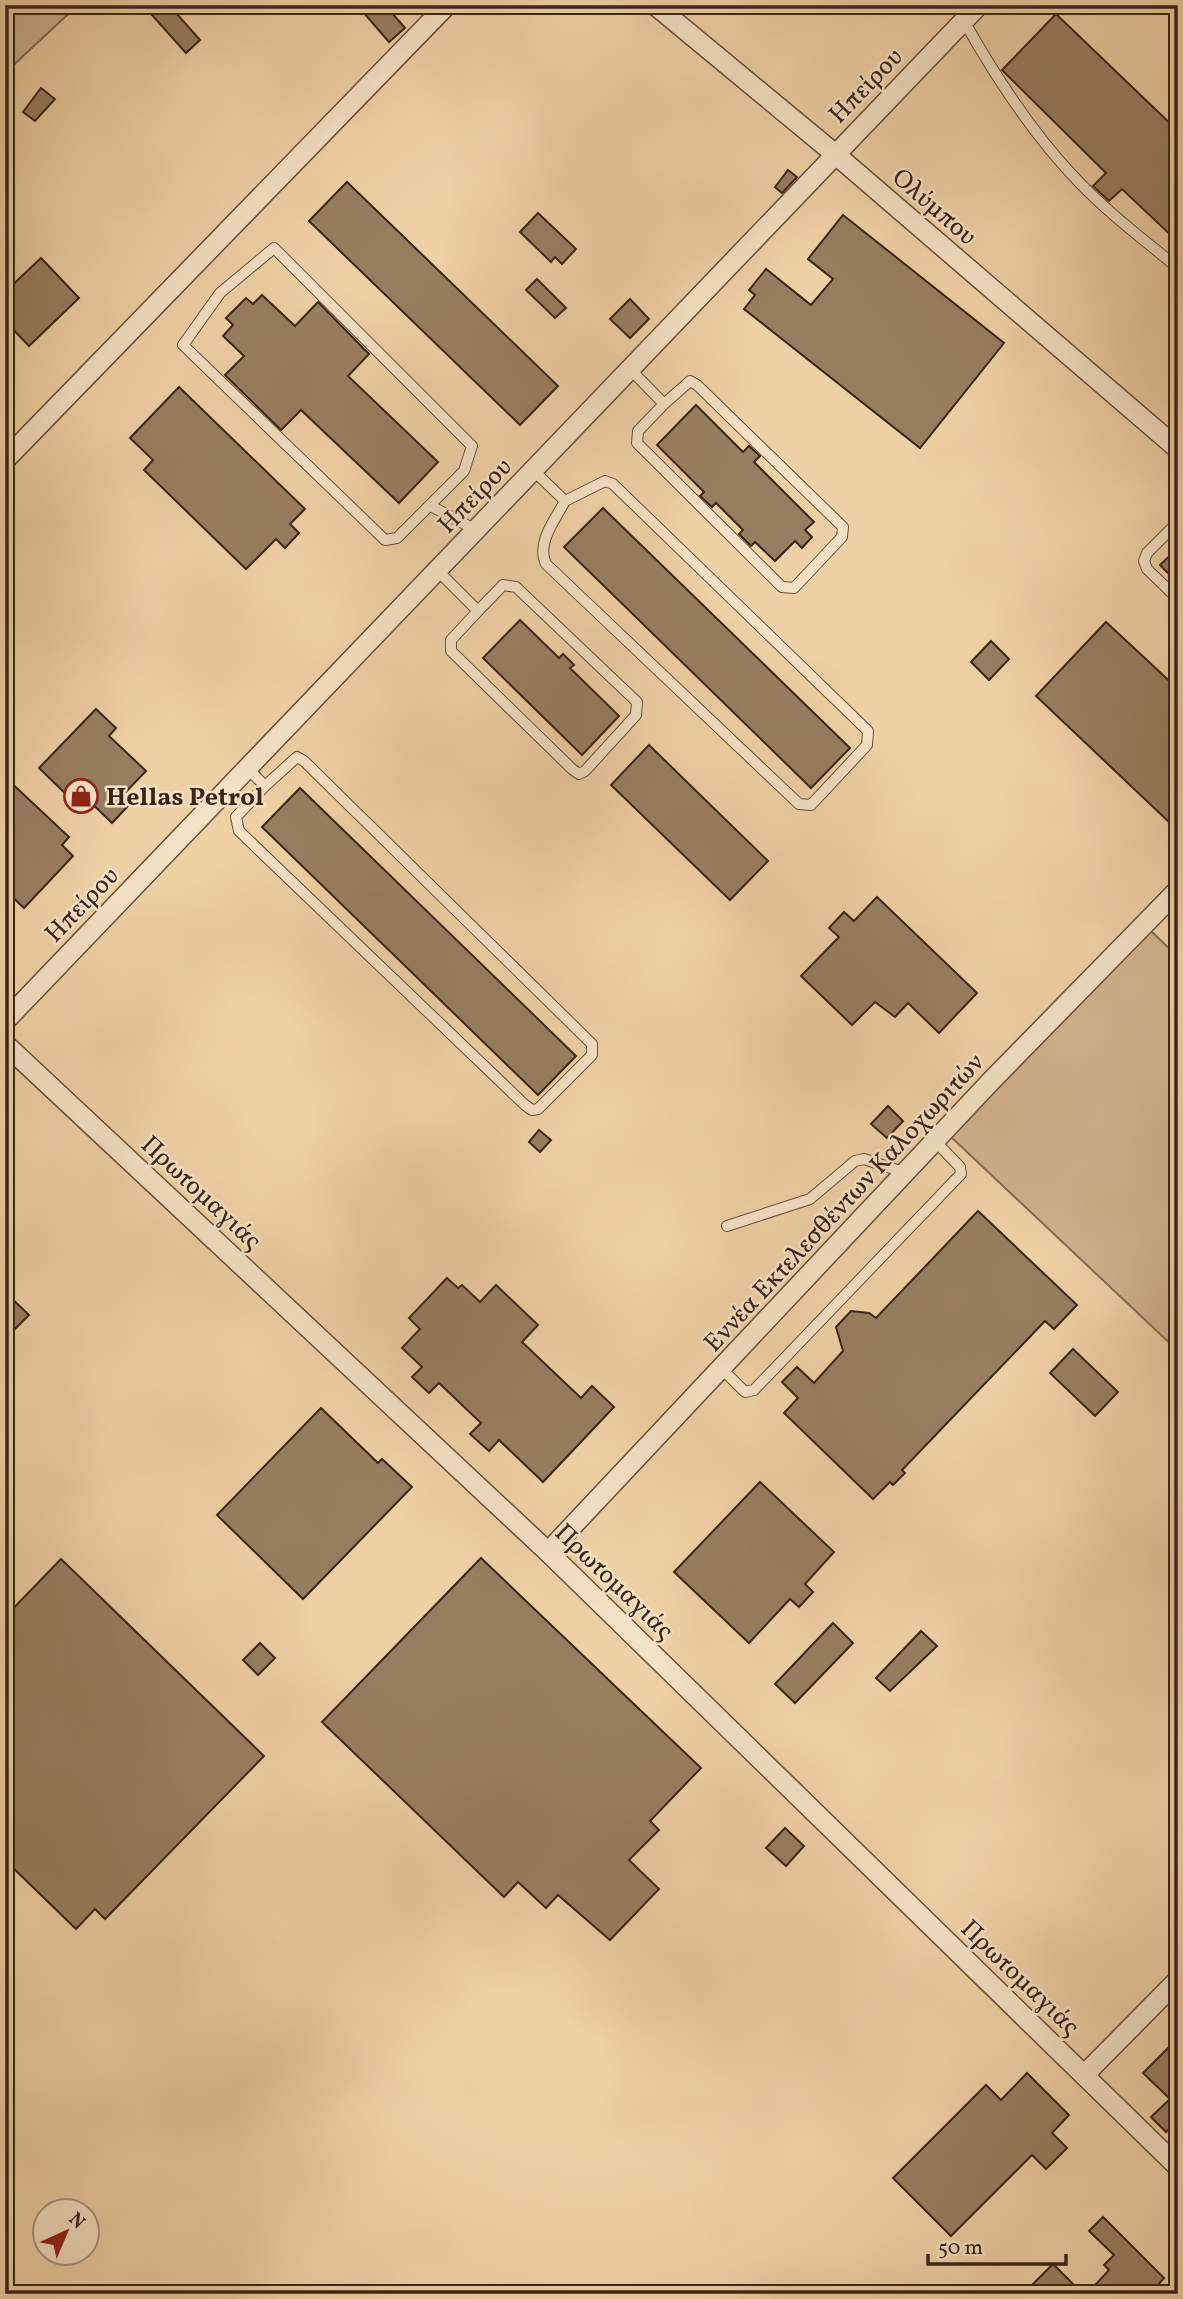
<svg xmlns="http://www.w3.org/2000/svg" width="1183" height="2299" font-family="Vollkorn,serif">
<style>
.green{fill:#cfb38d;stroke:#846c52;stroke-width:2}
.building{fill:#987e61;stroke:#3a2517;stroke-width:2}
.lines{fill:none;stroke-linecap:round;stroke-linejoin:round}
.service-casing{stroke:#67503a;stroke-width:12}
.minor-casing{stroke:#67503a;stroke-width:22}
.service{stroke:#f4e0c4;stroke-width:10}
.minor{stroke:#f4e0c4;stroke-width:19}
.labels{text-anchor:middle;stroke-width:5;stroke-linejoin:round;paint-order:stroke}
.street-label{font-size:26px;fill:#3a2517;stroke:#f4e0c4}
.poi-label{font-size:26px;font-weight:bold;fill:#3a2517;stroke:#f4e0c4;text-anchor:start}
</style>
<rect width="100%" height="100%" fill="#eed0a5"/>
<filter id="stains"><feTurbulence type="fractalNoise" baseFrequency=".00286" numOctaves="4"/><feColorMatrix values="0 0 0 0 .2 0 0 0 0 .09 0 0 0 0 .02 0 0 0 .5 -.17"/></filter>
<radialGradient id="worn" r=".72"><stop offset=".6" stop-color="#630" stop-opacity="0"/><stop offset="1" stop-color="#630" stop-opacity=".3"/></radialGradient>
<g class="green">
<path d="M5,5H78L5,73Z"/>
<path d="M1150,930L1178,957V1351L950,1136Z"/>
</g>
<g class="building">
<path d="M143,5H169L200,40L186,53Z"/>
<path d="M357,5H385L405,28L389,42Z"/>
<path d="M1056,14L1178,131V242L1122,189L1109,201L1093,186L1106,173L1002,70Z"/>
<path d="M41,88L55,99L35,121L23,112Z"/>
<path d="M788,170L797,177L782,193L775,187Z"/>
<path d="M347,182L558,386L520,425L309,221Z"/>
<path d="M538,213L576,249L562,264L555,257L551,262L520,232Z"/>
<path d="M843,215L1004,343L920,448L744,309L755,295L749,290L766,269L811,305L833,279L808,259Z"/>
<path d="M41,258L79,298L29,346L5,321V292Z"/>
<path d="M537,279L566,308L555,318L526,290Z"/>
<path d="M262,295L295,326L318,302L369,354L348,376L438,462L399,503L301,410L281,430L225,375L244,356L223,336L233,325L226,318L246,298L253,304Z"/>
<path d="M630,299L649,319L630,338L610,319Z"/>
<path d="M179,387L305,509L290,524L299,533L285,548L276,539L246,569L144,470L153,460L130,438Z"/>
<path d="M696,405L743,452L749,446L760,456L754,462L814,522L805,530L812,537L802,548L795,541L775,561L755,542L751,546L739,534L743,530L716,503L712,507L700,496L704,492L657,445Z"/>
<path d="M603,508L850,748L811,788L564,547Z"/>
<path d="M1178,548V583L1160,565Z"/>
<path d="M520,620L559,658L563,654L574,665L570,668L619,716L582,755L483,658Z"/>
<path d="M1106,622L1178,689V812L1169,822L1036,696Z"/>
<path d="M991,641L1009,659L989,680L971,662Z"/>
<path d="M96,709L116,728L109,736L146,771L120,798L128,806L112,823L78,790L70,798L39,768Z"/>
<path d="M649,745L768,861L730,900L611,785Z"/>
<path d="M5,777L69,837L62,845L73,856L24,908L5,890Z"/>
<path d="M300,788L576,1056L538,1095L262,827Z"/>
<path d="M877,897L977,993L939,1033L908,1003L895,1017L875,1002L852,1025L801,976L839,937L829,928L844,912L854,921Z"/>
<path d="M888,1106L903,1121L887,1138L871,1124Z"/>
<path d="M539,1130L551,1140L540,1152L529,1142Z"/>
<path d="M978,1211L1077,1305L1054,1329L1045,1321L902,1470L905,1473L893,1485L890,1482L873,1499L784,1413L798,1398L782,1382L797,1367L814,1383L843,1351L836,1327L851,1311L869,1313L876,1318Z"/>
<path d="M447,1278L458,1288L462,1285L480,1302L496,1285L538,1325L522,1342L581,1398L592,1386L614,1407L543,1482L499,1440L489,1451L470,1434L481,1423L439,1383L429,1393L412,1377L422,1367L402,1348L420,1329L409,1318Z"/>
<path d="M5,1292L29,1315L5,1339Z"/>
<path d="M1073,1349L1118,1392L1095,1416L1050,1373Z"/>
<path d="M321,1408L378,1463L382,1459L412,1487L303,1599L217,1515Z"/>
<path d="M760,1482L834,1552L805,1584L813,1592L799,1607L790,1599L749,1643L674,1572Z"/>
<path d="M481,1558L701,1768L650,1821L659,1830L629,1860L659,1889L610,1940L558,1895L546,1908L518,1882L504,1897L322,1722Z"/>
<path d="M61,1559L264,1756L105,1919L95,1909L76,1929L5,1860V1617Z"/>
<path d="M833,1623L853,1643L795,1703L775,1684Z"/>
<path d="M921,1631L937,1646L890,1691L876,1678Z"/>
<path d="M260,1643L275,1658L258,1675L243,1660Z"/>
<path d="M785,1828L804,1846L786,1866L766,1848Z"/>
<path d="M1178,2038V2120L1166,2132L1151,2117L1170,2099L1143,2073Z"/>
<path d="M1027,2073L1069,2115L1052,2133L1067,2148L1046,2169L1032,2155L951,2236L893,2178L986,2085L1001,2100Z"/>
<path d="M1103,2217L1164,2278L1150,2294H1087L1109,2270L1104,2265L1114,2255L1089,2231Z"/>
<path d="M1053,2264L1083,2294H1023Z"/>
</g>
<g class="lines">
<g class="service-casing">
<g id="service">
<path d="M964,21C995,76 1032,133 1076,179C1107,212 1143,239 1178,268"/>
<path d="M274,248L472,446L464,471L397,538L385,540L183,345L220,293Z"/>
<path d="M630,369L664,404L638,431L637,443L782,587L794,588L842,537L843,527L697,385L690,381L664,404"/>
<path d="M534,471L565,501C555,520 536,543 546,564L799,804L811,805L867,745L868,731L613,484L605,481L565,501"/>
<path d="M431,506L476,530"/>
<path d="M1178,522L1147,553L1144,561L1147,569L1178,599"/>
<path d="M437,570L478,611L451,640V651L572,769L579,774L585,771L636,715L637,702L516,587L503,585L478,611"/>
<path d="M247,768L265,786L236,817L239,831L525,1105L532,1110L538,1109L592,1055V1044L304,761L297,757L265,786"/>
<path d="M727,1226L810,1199L855,1161L864,1159L906,1173"/>
<path d="M722,1369L745,1392L754,1390L961,1174L960,1167L936,1142"/>
</g>
</g>
<g class="minor-casing">
<g id="minor">
<path d="M655,5L835,154L1178,449"/>
<path d="M5,460L447,5"/>
<path d="M5,1021L979,5"/>
<path d="M5,1044L548,1552L1178,2167"/>
<path d="M548,1552L993,1079L1178,890"/>
<path d="M1084,2075L1178,1980"/>
</g>
</g>
<use href="#service" class="service"/>
<use href="#minor" class="minor"/>
</g>
<defs>
<g id="shop-ring" transform="scale(1.75)"><circle r="9.5" fill="#f4e0c4" stroke="#8f2418" stroke-width="1.5"/><path d="M-5-2.5h2.3a2.7 3.5 0 0 1 5.4 0H5L5.5 6h-11ZM-1.5-2.5h3a1.5 2.3 0 0 0-3 0Z" fill="#8f2418"/></g>
</defs>
<g fill-rule="evenodd">
<use href="#shop-ring" x="81" y="796"/>
</g>
<g class="labels">
<g class="street-label">
<text transform="translate(865 85) rotate(-46)" y="9">Ηπείρου</text>
<text transform="translate(935 206) rotate(41)" y="9">Ολύμπου</text>
<text transform="translate(474 495) rotate(-46)" y="9">Ηπείρου</text>
<text transform="translate(81 904) rotate(-46)" y="9">Ηπείρου</text>
<text transform="translate(202 1192) rotate(43)" y="9">Πρωτομαγιάς</text>
<text transform="translate(843 1202) rotate(-47)" y="9">Εννέα Εκτελεσθέντων Καλοχωριτών</text>
<text transform="translate(615 1581) rotate(44)" y="9">Πρωτομαγιάς</text>
<text transform="translate(1021 1977) rotate(44)" y="9">Πρωτομαγιάς</text>
</g>
<g class="poi-label">
<text x="106" y="805">Hellas Petrol</text>
</g>
</g>
<rect width="1183" height="2299" fill="none" stroke="#eed0a5" stroke-width="28"/>
<rect x="7" y="7" width="1169" height="2285" fill="none" stroke="#3a2517" stroke-width="3.5"/>
<rect x="14" y="14" width="1155" height="2271" fill="none" stroke="#3a2517" stroke-width="2"/>
<g transform="translate(66 2232) rotate(44)"><circle r="33" fill="#f4e0c4" stroke="#aa957f" stroke-width="2"/>
<path d="M0-5L12 26L0 18L-12 26Z" fill="#8f2418"/>
<text y="-10" font-size="19" font-weight="bold" text-anchor="middle" fill="#3a2517">N</text>
</g>
<path d="M928 2254v10h138v-10" fill="none" stroke="#3a2517" stroke-width="3.5"/>
<text x="938" y="2254" font-size="21" fill="#3a2517" stroke="#f4e0c4" stroke-width="5" paint-order="stroke">50 m</text>
<rect width="100%" height="100%" filter="url(#stains)"/>
<rect width="100%" height="100%" fill="url(#worn)"/>
</svg>
